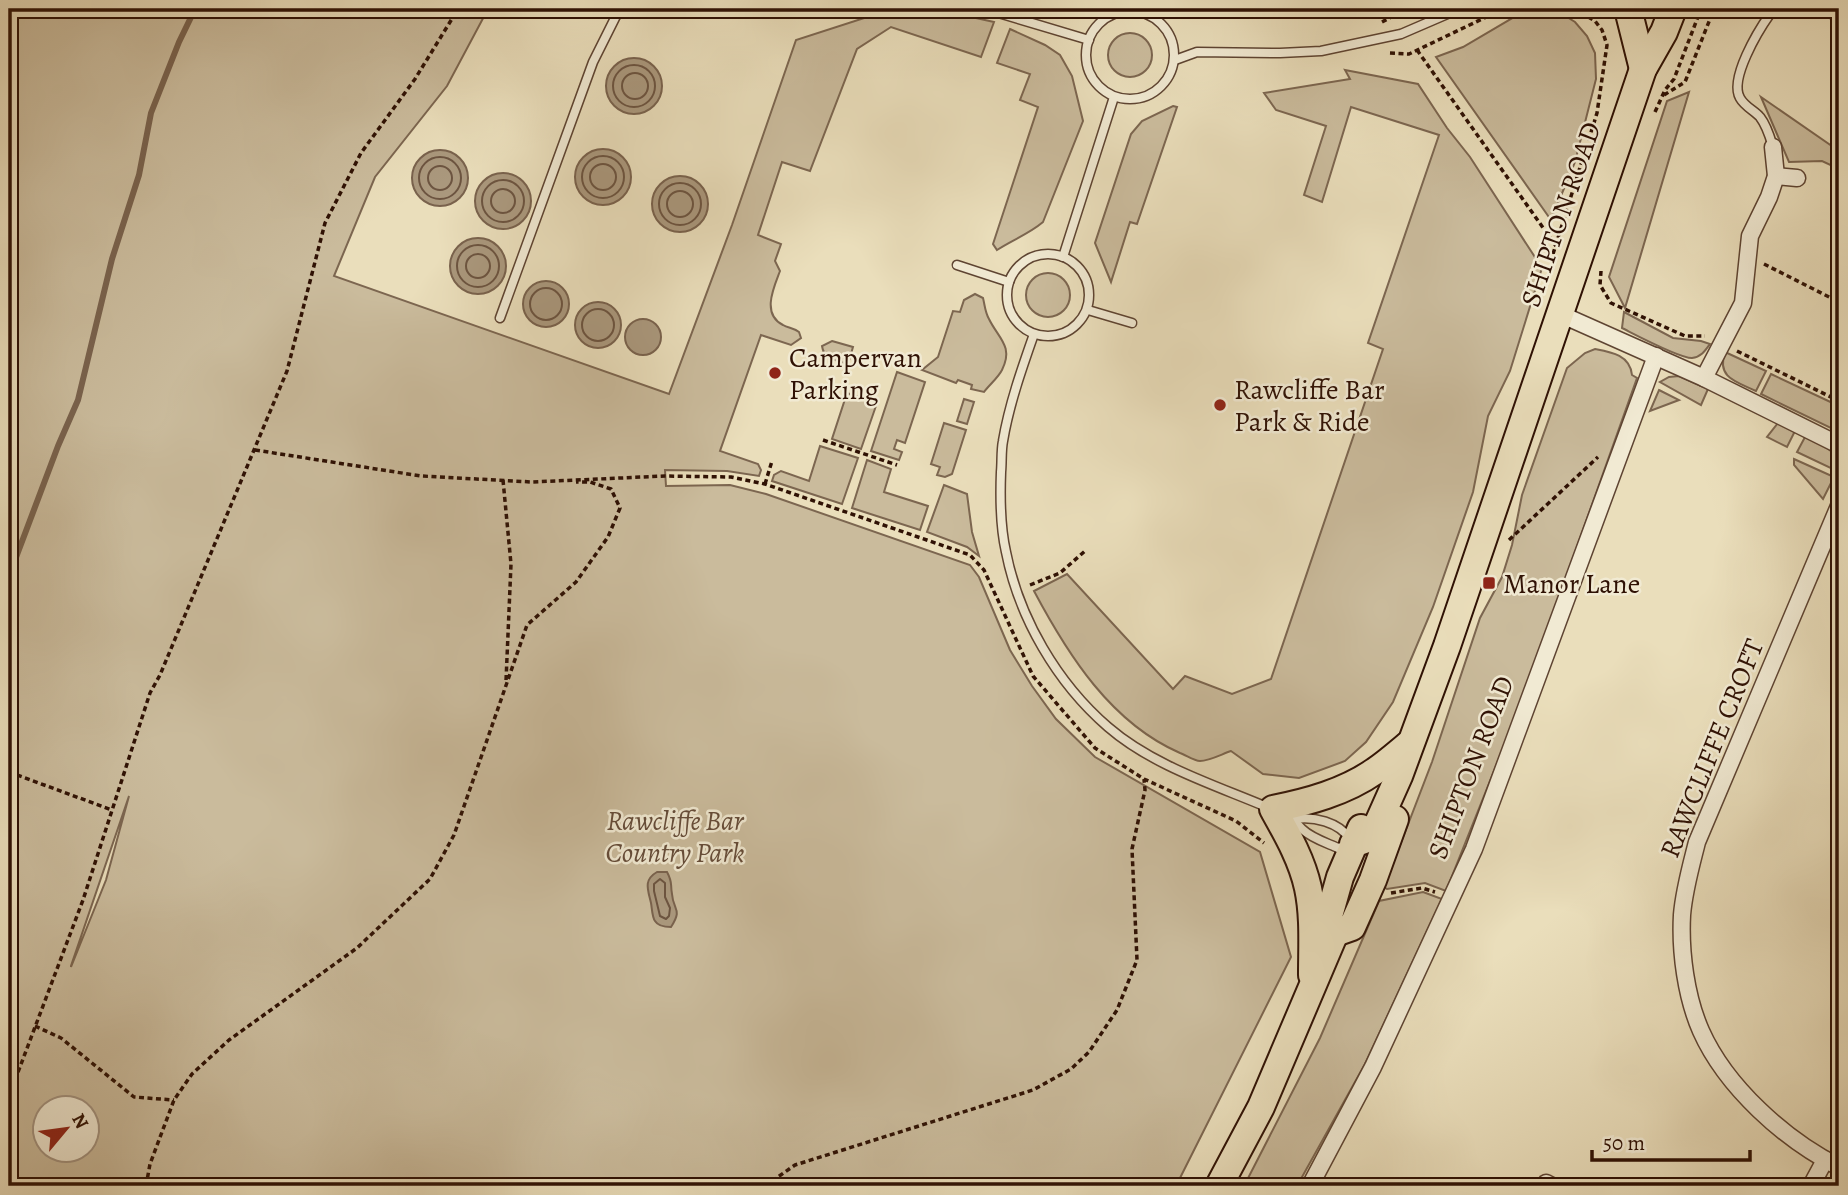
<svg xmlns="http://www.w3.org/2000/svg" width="1848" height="1195" font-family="Alegreya,serif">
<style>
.green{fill:#cabb9c;stroke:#7c6650;stroke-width:2;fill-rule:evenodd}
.water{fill:#aa987d;stroke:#79624d;stroke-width:2}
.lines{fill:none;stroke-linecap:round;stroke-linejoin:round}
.shore{stroke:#6c5440;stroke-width:2}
.stream{stroke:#79624d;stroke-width:6}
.lane-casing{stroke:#5e4432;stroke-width:11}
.street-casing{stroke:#5e4432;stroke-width:19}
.primary-casing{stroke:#2f1104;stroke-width:30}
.path{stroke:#2f1104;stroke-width:3.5;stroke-dasharray:5 3.5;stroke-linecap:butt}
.lane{stroke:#f1ead3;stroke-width:8}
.street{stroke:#f1ead3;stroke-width:16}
.primary{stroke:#eadebb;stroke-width:26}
.poi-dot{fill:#8f2418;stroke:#f1ead3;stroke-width:2.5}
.labels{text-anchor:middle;stroke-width:5;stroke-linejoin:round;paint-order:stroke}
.street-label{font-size:28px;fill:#2f1104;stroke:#f1ead3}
.poi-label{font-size:28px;fill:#2f1104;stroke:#f1ead3;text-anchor:start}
.park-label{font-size:28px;font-style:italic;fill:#654c39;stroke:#f1ead3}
</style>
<rect width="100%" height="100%" fill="#eadebb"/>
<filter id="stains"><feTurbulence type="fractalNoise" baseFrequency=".00286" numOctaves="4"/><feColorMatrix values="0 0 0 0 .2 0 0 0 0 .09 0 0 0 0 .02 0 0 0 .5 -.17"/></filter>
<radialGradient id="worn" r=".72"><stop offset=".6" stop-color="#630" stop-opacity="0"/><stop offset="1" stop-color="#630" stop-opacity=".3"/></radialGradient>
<g class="green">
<path d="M9,9H488L447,86L375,177L334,276L669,394L732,225L796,40L892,9H935L994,22L981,57L891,27L857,49L810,171L782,162L758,235L781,244L775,261L780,271C774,287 761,314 783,325C788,328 794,328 799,332L801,338L791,345L761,335L720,451L758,464L761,470L759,476L727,471L665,470L666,486L730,485L766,494L970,565L979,577L1010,650L1032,686L1056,719L1095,757L1260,852L1291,957L1176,1186H9ZM129,796L106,880L71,967V966ZM46,1108H88V1150H46Z"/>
<path d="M1554,9L1575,22L1587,36L1595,53L1596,79L1575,162L1551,220L1436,57L1463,47L1526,10Z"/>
<path d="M1777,9H1839V22L1812,11L1792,16Z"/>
<path d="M1010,29L1045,45L1060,55L1072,76L1083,121L1043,222C1029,234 1012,240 997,250L993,244L1038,107L1020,100L1030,74L997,63Z"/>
<circle cx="1130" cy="55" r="22"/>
<path d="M1345,70L1418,84L1447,128L1470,157L1542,268L1510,371L1488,416L1473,492L1433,607L1393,702L1366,742L1345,761L1299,778L1263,774L1231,751C1222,754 1209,761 1200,761C1194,761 1186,755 1180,753C1111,723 1068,655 1034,591L1067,574L1173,689L1185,676L1232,694L1271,679L1383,349L1368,343L1439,135L1351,107L1322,202L1304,195L1326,126L1276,110L1264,93L1350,79Z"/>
<path d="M1689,92L1625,308L1609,277L1667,101Z"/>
<path d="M1761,97L1839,151V169L1822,161L1789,162Z"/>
<path d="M1173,106L1177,107L1137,224L1130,222L1111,282L1095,243L1131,134L1142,121Z"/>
<circle cx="1048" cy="295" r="22"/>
<path d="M975,294L983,298C985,306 985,312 989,319C998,338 1014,346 1002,370C998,378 989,385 984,392L971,389L972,385L958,380L956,383L922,370L938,357L953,311L960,312L964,300Z"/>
<path d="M1624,312L1673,338L1701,341L1710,344C1705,351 1701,357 1692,358C1679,358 1636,335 1622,328Z"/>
<path d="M832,341L853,347L848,364C836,360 824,360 822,346Z"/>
<path d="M1595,349C1611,352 1630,355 1632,375L1637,378L1524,696L1446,891L1425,883L1387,889L1384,887L1432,762L1480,618L1502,577L1512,545L1522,495L1567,368L1585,353Z"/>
<path d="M1725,352L1766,371L1756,391C1737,382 1716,378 1725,352Z"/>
<path d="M897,372L925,382L905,443L897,440L894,449L902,452L899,460L871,451Z"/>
<path d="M1771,374L1839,406V432L1761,394Z"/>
<path d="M1679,376L1708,389L1701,405L1660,382L1669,377Z"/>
<path d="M1659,390L1679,400L1650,411Z"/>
<path d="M847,393L877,403L861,449L832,439Z"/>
<path d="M964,399L974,402L967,424L957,421Z"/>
<path d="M944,423L966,430L952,474L945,477L937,475L940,467L931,464Z"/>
<path d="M1778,423L1795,431L1787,447L1767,437Z"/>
<path d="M1805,437C1823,445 1839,450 1839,472L1797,452Z"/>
<path d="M820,446L858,458L842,504L772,481L774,475L781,471L809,481Z"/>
<path d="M1794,459L1834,477L1823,499L1794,465Z"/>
<path d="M867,460L891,469L884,492L928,506L920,530L852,508Z"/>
<path d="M944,485L967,494L972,532L979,556L967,547L927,532Z"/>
<path d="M1423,892L1442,899L1365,1064L1297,1186H1244L1320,1038L1379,901Z"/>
</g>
<g class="water">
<circle cx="634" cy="86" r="28"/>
<circle cx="603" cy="177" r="28"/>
<circle cx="440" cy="178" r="28"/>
<circle cx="503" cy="201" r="28"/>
<circle cx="680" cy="204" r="28"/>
<circle cx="478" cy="266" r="28"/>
<circle cx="546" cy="304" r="23"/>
<circle cx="598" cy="325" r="23"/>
<circle cx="643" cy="337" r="18"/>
<path d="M657,872H667C673,883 670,883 672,894C673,910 683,909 671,927C665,927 658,926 655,921C652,917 652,908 651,903C648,890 643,880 657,872Z"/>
</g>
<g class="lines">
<g class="shore">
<circle cx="634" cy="86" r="21"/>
<circle cx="635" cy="86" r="13"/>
<circle cx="603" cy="177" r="21"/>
<circle cx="440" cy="178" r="21"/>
<circle cx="603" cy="177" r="13"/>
<circle cx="440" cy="178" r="12"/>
<circle cx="503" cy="201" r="21"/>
<circle cx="680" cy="204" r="21"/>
<circle cx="503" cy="201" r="12"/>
<circle cx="680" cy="204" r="13"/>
<circle cx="478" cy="266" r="21"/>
<circle cx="478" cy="266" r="12"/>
<circle cx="546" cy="304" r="16"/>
<circle cx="598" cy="325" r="16"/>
<path d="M660,879L665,883V897L670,908L669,916L666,919L660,916L654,891V884Z"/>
</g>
<path class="stream" d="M9,576L58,446L78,400L112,259L139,175L151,113L179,42L195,9"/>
<g class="lane-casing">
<g id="lane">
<path d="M985,9L1089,40"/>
<circle cx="1130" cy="55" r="44"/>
<path d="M1770,14C1758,31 1729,79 1740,98C1745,107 1754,110 1760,117C1767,126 1770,137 1773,147"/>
<path d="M1175,60L1197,52L1280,53L1321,51L1401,34L1459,9"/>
<circle cx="1048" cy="295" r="41"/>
<path d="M1063,257L1114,97"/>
<path d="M957,265L1009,282"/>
<path d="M1088,310L1132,323"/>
<path d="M500,318L593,62L616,16L625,9"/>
<path d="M1034,334C1022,368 1009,405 1003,441C1001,451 1002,462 1001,472C1000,498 1000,526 1006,552C1019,618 1057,683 1108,727C1153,766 1215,785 1269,808"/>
<path d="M1284,814C1293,819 1295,822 1302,829C1311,838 1327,843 1338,848L1347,846"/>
<path d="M1295,819C1313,816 1339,822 1350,839"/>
</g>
</g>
<g class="street-casing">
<g id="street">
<path d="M1776,176L1797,178"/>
<path d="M1560,314L1704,378L1839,445"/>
<path d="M1704,378L1743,303L1750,236L1769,197L1776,176L1773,147"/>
<path d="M1839,506L1697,842C1691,866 1684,890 1682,915C1680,952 1686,997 1701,1031C1726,1087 1785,1140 1839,1167"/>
<path d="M1546,1183L1552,1186"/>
<path d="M1310,1186L1373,1067L1474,849L1656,356"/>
<path d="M1811,1186L1825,1160"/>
</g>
</g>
<g class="primary-casing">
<g id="primary">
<path d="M1628,9L1643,69"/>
<path d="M1353,844L1370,838L1374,832L1399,776L1447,646L1643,69L1664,32L1673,9"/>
<path d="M1335,933L1352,927L1373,880L1395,819"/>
<path d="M1312,975C1312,946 1314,916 1308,888C1302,860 1287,834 1273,809C1308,802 1345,792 1375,771C1387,763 1398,753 1409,744"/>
<path d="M1219,1186L1261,1107L1335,933L1329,916L1340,877L1361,828"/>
</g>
</g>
<g class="path">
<path d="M1382,22L1406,9"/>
<path d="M1417,50L1556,246"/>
<path d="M1390,53L1409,54L1503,9"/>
<path d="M1664,95L1685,82L1714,9"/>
<path d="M1655,112L1665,90L1674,79L1701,9"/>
<path d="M1553,254L1597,113L1607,45L1602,30L1595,21L1575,9"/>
<path d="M1764,264L1839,302"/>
<path d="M1601,271L1600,285L1611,303L1685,336H1705"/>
<path d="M1737,351L1839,401"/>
<path d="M823,440L897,465"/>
<path d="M255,450L421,476L532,482L665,476L731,477L765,484L970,555L984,570L1033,676L1095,748L1144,779L1236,821L1264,843"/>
<path d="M503,480L511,564L506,681"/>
<path d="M765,484L772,461"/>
<path d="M1509,540L1598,457"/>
<path d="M1030,585L1060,573L1085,551"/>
<path d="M9,772L112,810"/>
<path d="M1391,893L1422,888L1435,892"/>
<path d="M35,1026L61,1038L134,1097L174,1100"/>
<path d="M9,1096L83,900L150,693L160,675L287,371L325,223L361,153L415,79L458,9"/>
<path d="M146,1186L150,1164L174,1100L192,1074L229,1040L357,948L430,879L454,835L527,625L576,582L608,537L620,508L611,489L590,482H576"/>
<path d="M765,1186L795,1165L1033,1090L1071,1069L1089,1052L1117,1010L1137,960L1132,849L1145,790L1144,779"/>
</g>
<use href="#lane" class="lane"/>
<use href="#street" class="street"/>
<use href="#primary" class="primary"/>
</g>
<g class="poi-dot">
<circle cx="775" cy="373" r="7"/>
<circle cx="1220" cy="405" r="7"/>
<rect x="1482" y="576" width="14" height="14" rx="3.5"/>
</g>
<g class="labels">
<g class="street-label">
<text transform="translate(1560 214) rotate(-71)" y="10">SHIPTON ROAD</text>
<text transform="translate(1711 748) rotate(-68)" y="10">RAWCLIFFE CROFT</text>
<text transform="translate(1470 767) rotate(-69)" y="10">SHIPTON ROAD</text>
</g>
<g class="poi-label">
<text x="789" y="367">Campervan<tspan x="789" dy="32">Parking</tspan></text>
<text x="1234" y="399">Rawcliffe Bar<tspan x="1234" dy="32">Park &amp; Ride</tspan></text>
<text x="1503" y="593">Manor Lane</text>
</g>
<g class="park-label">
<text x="675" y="830">Rawcliffe Bar<tspan x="675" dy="32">Country Park</tspan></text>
</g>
</g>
<rect width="1848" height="1195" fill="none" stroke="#eadebb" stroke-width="35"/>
<rect x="10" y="10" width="1827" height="1174" fill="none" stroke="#2f1104" stroke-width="3.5"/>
<rect x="18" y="18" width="1813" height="1160" fill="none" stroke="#2f1104" stroke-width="2"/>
<g transform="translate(66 1129) rotate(61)"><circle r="33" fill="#f1ead3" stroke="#a39380" stroke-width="2"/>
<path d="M0-5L12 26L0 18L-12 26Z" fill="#8f2418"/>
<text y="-10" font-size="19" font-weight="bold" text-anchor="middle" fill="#2f1104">N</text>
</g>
<path d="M1592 1150v10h158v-10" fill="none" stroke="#2f1104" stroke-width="3.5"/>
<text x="1603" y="1150" font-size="21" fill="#2f1104" stroke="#f1ead3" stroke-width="5" paint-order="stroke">50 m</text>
<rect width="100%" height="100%" filter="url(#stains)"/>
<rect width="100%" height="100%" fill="url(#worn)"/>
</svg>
